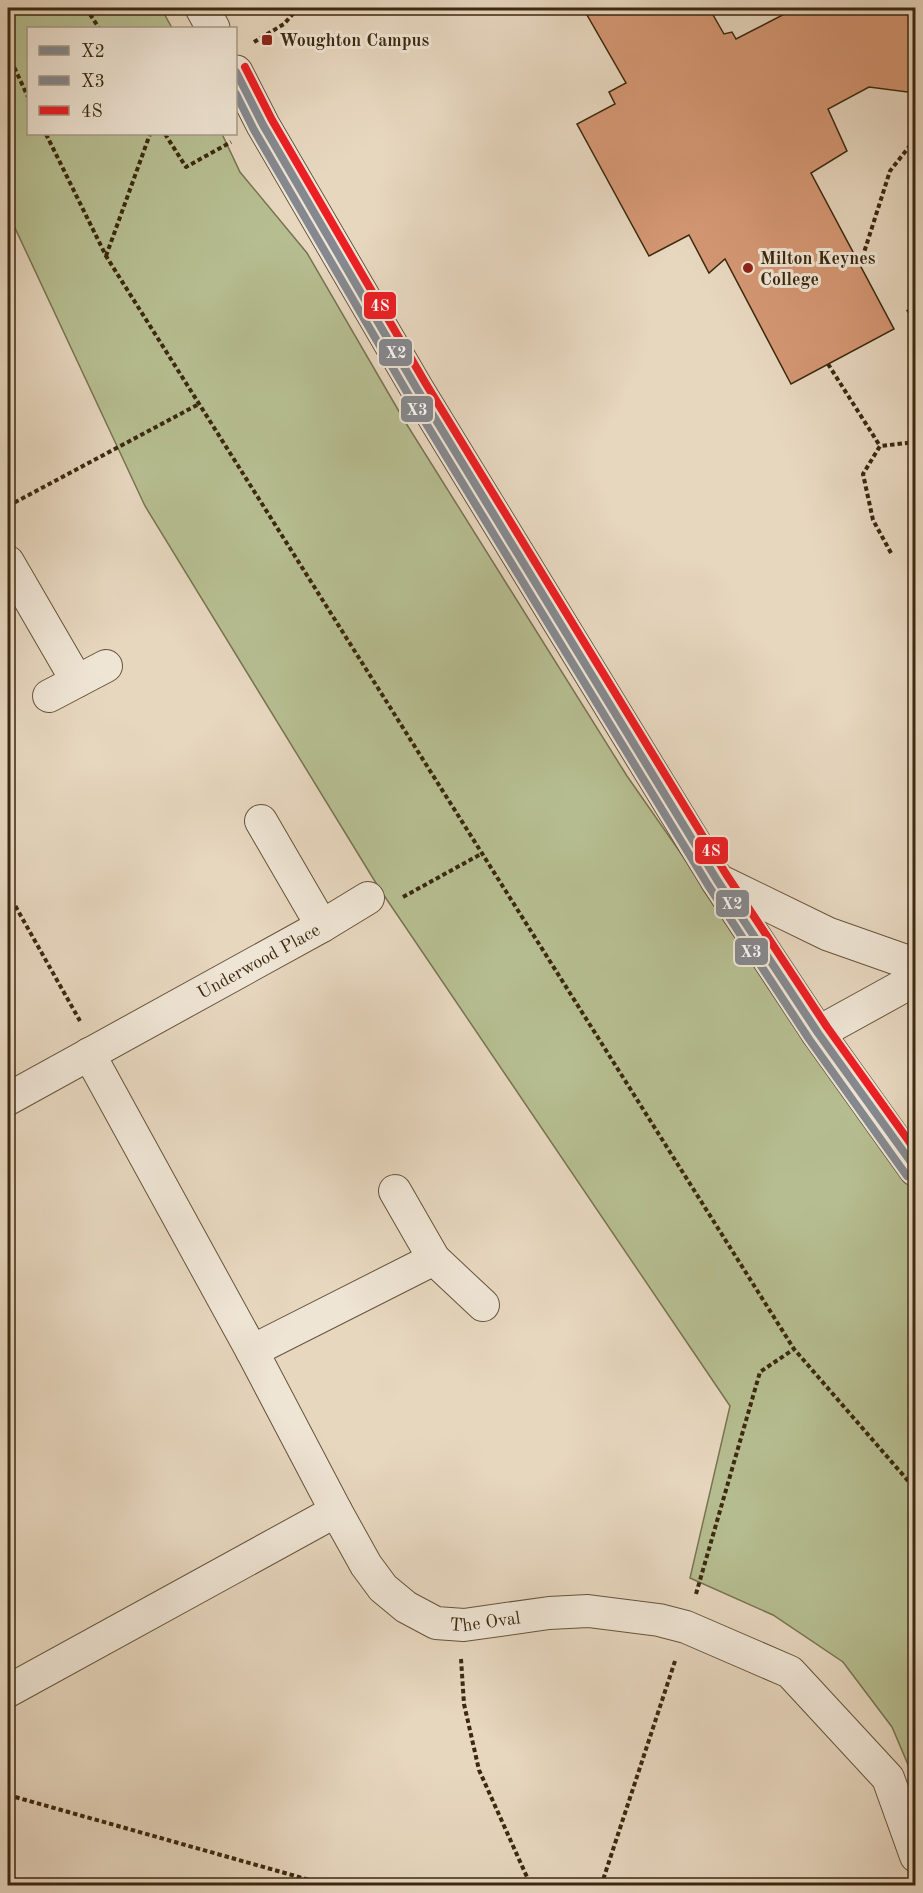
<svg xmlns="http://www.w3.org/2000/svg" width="923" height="1893" font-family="'Old Standard TT',serif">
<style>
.green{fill:#b6be91;stroke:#787450;stroke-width:1.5}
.building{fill:#d49773;stroke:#3b290f;stroke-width:1.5}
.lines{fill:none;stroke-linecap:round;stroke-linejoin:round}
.minor-casing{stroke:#66543b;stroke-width:34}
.tertiary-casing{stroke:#66543b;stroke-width:35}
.path{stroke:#3b290f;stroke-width:4;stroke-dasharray:4.5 3;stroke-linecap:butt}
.minor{stroke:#efe5d5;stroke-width:32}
.tertiary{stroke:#efe5d5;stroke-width:33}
.bus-1-casing{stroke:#efe5d5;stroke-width:12}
.bus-2-casing{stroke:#efe5d5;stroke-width:12}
.bus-3-casing{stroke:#efe5d5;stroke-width:12}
.bus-1{stroke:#85898f;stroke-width:8}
.bus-2{stroke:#85898f;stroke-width:8}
.bus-3{stroke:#ec1f25;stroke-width:8}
.poi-dot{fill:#8f2418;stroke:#efe5d5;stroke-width:2}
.labels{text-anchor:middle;stroke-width:6;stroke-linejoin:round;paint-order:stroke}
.poi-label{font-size:18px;font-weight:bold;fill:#3b290f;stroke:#efe5d5;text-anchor:start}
.street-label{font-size:18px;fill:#3b290f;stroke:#efe5d5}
.line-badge{stroke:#efe5d5;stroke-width:2}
.badge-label{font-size:16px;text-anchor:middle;font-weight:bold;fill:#fff}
</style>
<rect width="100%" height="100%" fill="#e7d7bf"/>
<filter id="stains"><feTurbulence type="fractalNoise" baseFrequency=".00333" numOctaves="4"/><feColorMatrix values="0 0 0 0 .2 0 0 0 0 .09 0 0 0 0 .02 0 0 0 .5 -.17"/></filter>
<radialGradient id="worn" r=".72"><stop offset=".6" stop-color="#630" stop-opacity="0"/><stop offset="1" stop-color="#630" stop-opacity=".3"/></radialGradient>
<path class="green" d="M8,8H161L172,28H28V134H222L240,172L307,253L404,420L627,776L915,1189V1781L892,1727L843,1662L773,1615L690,1578L730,1406L379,888L145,506L8,213Z"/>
<path class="building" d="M583,8H709L724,34L732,32L736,39L796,8H915V93L869,87L828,109L847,151L811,173L894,329L791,384L725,259L709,273L689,235L649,256L577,124L615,104L609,92L626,83Z"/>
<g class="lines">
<g class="minor-casing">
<g id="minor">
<path d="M8,562L77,681"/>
<path d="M49,696L106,666"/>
<path d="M322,926L368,898"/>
<path id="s1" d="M89,1054L252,1351L336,1511L366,1565L383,1588L406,1607L436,1623L464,1625L549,1613L588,1611L659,1620L686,1627L790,1672L888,1778L916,1856"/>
<path id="s2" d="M8,1099L322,926L261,821"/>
<path d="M395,1191L434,1259L483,1305"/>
<path d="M252,1351L434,1259"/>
<path d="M8,1691L336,1511"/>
</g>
</g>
<g class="tertiary-casing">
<g id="tertiary">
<path d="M202,8L213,28"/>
<path d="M236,72L263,125L417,389L717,880L818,1033L916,1170"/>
<path d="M717,880L828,934L916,965"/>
<path d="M818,1033L916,979"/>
</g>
</g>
<g class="path">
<path d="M86,8L99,28"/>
<path d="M254,42L284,24L298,8"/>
<path d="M8,54L28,97"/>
<path d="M46,134L106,256L794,1349L916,1490"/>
<path d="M165,134L186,167L231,142"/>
<path d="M106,256L150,134"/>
<path d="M860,265L890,171L916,138"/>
<path d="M907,312L916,307"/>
<path d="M828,364L880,446"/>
<path d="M8,506L199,404"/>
<path d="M891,553L873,520L863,474L880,446L916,442"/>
<path d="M8,893L80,1021"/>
<path d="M403,897L481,854"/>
<path d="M696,1594L760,1372L794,1349"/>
<path d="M461,1659L464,1704L479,1770L531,1886"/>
<path d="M8,1795L331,1886"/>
<path d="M601,1886L675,1661"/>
</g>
<use href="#minor" class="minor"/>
<use href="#tertiary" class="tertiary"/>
<g class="bus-1-casing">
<path id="bus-1" d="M236,72L263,125L417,389L717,880L818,1033L916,1169"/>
</g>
<g class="bus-2-casing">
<path id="bus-2" d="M236,94L254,130L408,394L708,885L809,1039L907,1176"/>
</g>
<g class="bus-3-casing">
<path id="bus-3" d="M245,67L272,120L426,384L726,874L827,1027L916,1151"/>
</g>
<use href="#bus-1" class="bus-1"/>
<use href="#bus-2" class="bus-2"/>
<use href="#bus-3" class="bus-3"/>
</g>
<g class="poi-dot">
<rect x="261" y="34" width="12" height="12" rx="3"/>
<circle cx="748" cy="268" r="6"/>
</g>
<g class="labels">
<g class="poi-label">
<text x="279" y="46">Woughton Campus</text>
<text x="760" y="264">Milton Keynes<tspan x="760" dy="21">College</tspan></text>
</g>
<g class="street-label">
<text dy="6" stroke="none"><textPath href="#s2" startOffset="286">Underwood Place</textPath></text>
<text dy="6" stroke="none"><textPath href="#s1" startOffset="723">The Oval</textPath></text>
</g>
</g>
<g class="line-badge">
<rect x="363" y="291" width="34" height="29" rx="6" fill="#ec1f25"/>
<rect x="378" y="338" width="35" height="29" rx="6" fill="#85898f"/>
<rect x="400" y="395" width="34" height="28" rx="6" fill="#85898f"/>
<rect x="694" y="836" width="35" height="29" rx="6" fill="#ec1f25"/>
<rect x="715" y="889" width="35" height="29" rx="6" fill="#85898f"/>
<rect x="734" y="937" width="35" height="29" rx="6" fill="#85898f"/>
</g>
<g class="badge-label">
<text x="380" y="311">4S</text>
<text x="396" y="358">X2</text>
<text x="417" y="415">X3</text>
<text x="711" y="856">4S</text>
<text x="732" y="909">X2</text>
<text x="751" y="957">X3</text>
</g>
<rect width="923" height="1893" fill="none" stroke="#e7d7bf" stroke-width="30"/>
<rect x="9" y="9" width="905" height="1875" fill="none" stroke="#3b290f" stroke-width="3"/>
<rect x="15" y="15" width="893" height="1863" fill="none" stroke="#3b290f" stroke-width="1.5"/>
<rect x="27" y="27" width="210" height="108" fill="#efe5d5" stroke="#a79a86" stroke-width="1.5"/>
<rect x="39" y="46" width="30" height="9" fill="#85898f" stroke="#a79a86" stroke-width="1.5"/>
<text x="81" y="57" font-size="18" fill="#3b290f">X2</text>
<rect x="39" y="76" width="30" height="9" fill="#85898f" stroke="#a79a86" stroke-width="1.5"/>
<text x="81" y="87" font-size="18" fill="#3b290f">X3</text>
<rect x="39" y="106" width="30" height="9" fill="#ec1f25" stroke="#a79a86" stroke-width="1.5"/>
<text x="81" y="117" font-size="18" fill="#3b290f">4S</text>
<rect width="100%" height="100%" filter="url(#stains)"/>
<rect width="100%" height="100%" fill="url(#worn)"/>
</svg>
